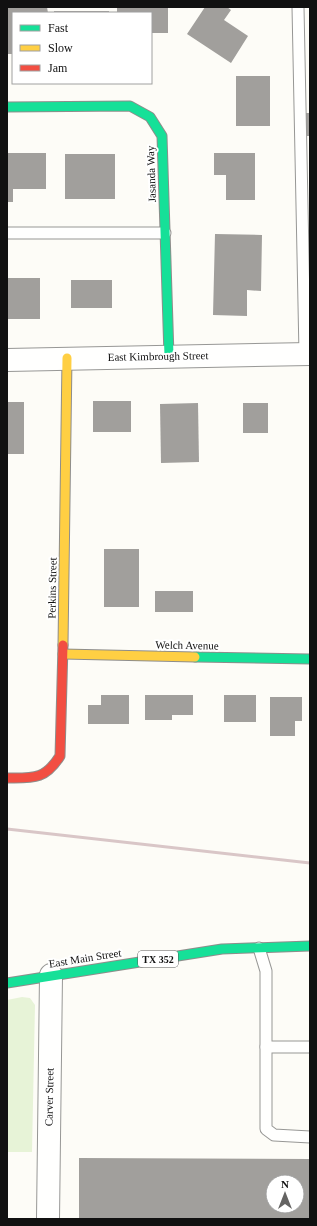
<svg xmlns="http://www.w3.org/2000/svg" width="317" height="1226" font-family="Georgia,serif">
<style>
.green{fill:#e7f3d7}
.building{fill:#a19f9c;fill-rule:evenodd}
.lines{fill:none;stroke-linecap:round;stroke-linejoin:round}
.lane-casing{stroke:#979795;stroke-width:13}
.street-casing{stroke:#979795;stroke-width:24}
.fast-casing{stroke:#8e8d8b;stroke-width:11}
.slow-casing{stroke:#8e8d8b;stroke-width:11}
.jam-casing{stroke:#8e8d8b;stroke-width:11}
.lane{stroke:#fffffe;stroke-width:11}
.street{stroke:#fffffe;stroke-width:22}
.fast{stroke:#16e098;stroke-width:9}
.slow{stroke:#ffcf43;stroke-width:9}
.jam{stroke:#f24e42;stroke-width:9}
.rail{stroke:#d9c6c7;stroke-width:3}
.labels{text-anchor:middle;stroke-width:4;stroke-linejoin:round;paint-order:stroke}
.shield{fill:#fff;stroke:#585858;stroke-width:1}
.shield-label{font-size:10px;font-weight:bold;fill:#111}
.street-label{font-size:11px;fill:#111;stroke:#fff}
</style>
<rect width="100%" height="100%" fill="#fdfcf7"/>
<path class="green" d="M22,997L30,998L35,1005L32,1152H7V1000Z"/>
<g class="building">
<path d="M7,7H47L48,13H13V54H7Z"/>
<path d="M117,7H168V33H151V13H117Z"/>
<path d="M205,7H227L231,10L224,20L248,36L231,63L187,34Z"/>
<rect x="54" y="11" width="55" height="2"/>
<rect x="236" y="76" width="34" height="50"/>
<rect x="302" y="113" width="8" height="23"/>
<path d="M7,153H46V189H13V202H7Z"/>
<path d="M214,153H255V200H226V175H214Z"/>
<rect x="65" y="154" width="50" height="45"/>
<path d="M215,234L262,235L261,291L247,290V316L213,315Z"/>
<rect x="7" y="278" width="33" height="41"/>
<rect x="71" y="280" width="41" height="28"/>
<rect x="93" y="401" width="38" height="31"/>
<rect x="7" y="402" width="17" height="52"/>
<path d="M198,403L199,462L161,463L160,404Z"/>
<rect x="243" y="403" width="25" height="30"/>
<rect x="104" y="549" width="35" height="58"/>
<rect x="155" y="591" width="38" height="21"/>
<path d="M101,695H129V724H88V705H101Z"/>
<path d="M145,695H193V715H172V720H145Z"/>
<rect x="224" y="695" width="32" height="27"/>
<path d="M270,697H302V721H295V736H270Z"/>
<path d="M79,1158L310,1159V1219H79ZM273,1182H297V1206H273Z"/>
</g>
<g class="lines">
<g class="lane-casing">
<g id="lane">
<path d="M298,7L305,354"/>
<path d="M7,233H165"/>
<path d="M259,948L266,971V1129L274,1135L310,1137"/>
<path d="M266,1047H310"/>
</g>
</g>
<g class="street-casing">
<g id="street">
<path d="M7,360L310,354"/>
<path d="M48,1219L51,975"/>
</g>
</g>
<g class="fast-casing">
<g id="fast">
<path d="M7,107L130,106L150,117L162,136L169,356"/>
<path d="M195,657L310,659"/>
<path d="M7,983L222,949L310,946"/>
</g>
</g>
<g class="slow-casing">
<g id="slow">
<path d="M63,645L67,358"/>
<path d="M63,654L195,657"/>
</g>
</g>
<g class="jam-casing">
<path id="jam" d="M7,778C33,778 45,780 60,756L63,645"/>
</g>
<use href="#lane" class="lane"/>
<use href="#street" class="street"/>
<use href="#fast" class="fast"/>
<use href="#slow" class="slow"/>
<use href="#jam" class="jam"/>
<path class="rail" d="M7,829L310,863"/>
</g>
<g class="labels">
<rect class="shield" x="138" y="951" width="40" height="16" rx="3"/>
<g class="shield-label">
<text x="158" y="963">TX 352</text>
</g>
<g class="street-label">
<text transform="translate(151 174) rotate(-92)" y="4">Jasanda Way</text>
<text transform="translate(158 356) rotate(-1)" y="4">East Kimbrough Street</text>
<text transform="translate(52 588) rotate(-89)" y="4">Perkins Street</text>
<text transform="translate(187 645) rotate(1)" y="4">Welch Avenue</text>
<text transform="translate(85 958) rotate(-9)" y="4">East Main Street</text>
<text transform="translate(49 1097) rotate(-89)" y="4">Carver Street</text>
</g>
</g>
<rect width="317" height="1226" fill="none" stroke="#111111" stroke-width="16"/>
<rect x="12" y="12" width="140" height="72" fill="#ffffff" stroke="#a0a0a0"/>
<rect x="20" y="25" width="20" height="6" fill="#16e098" stroke="#a0a0a0"/>
<text x="48" y="32" font-size="12" fill="#111111">Fast</text>
<rect x="20" y="45" width="20" height="6" fill="#ffcf43" stroke="#a0a0a0"/>
<text x="48" y="52" font-size="12" fill="#111111">Slow</text>
<rect x="20" y="65" width="20" height="6" fill="#f24e42" stroke="#a0a0a0"/>
<text x="48" y="72" font-size="12" fill="#111111">Jam</text>
<g transform="translate(285 1194)"><circle r="19" fill="#ffffff" stroke="#a0a0a0"/>
<path d="M0-3L7 15L0 10L-7 15Z" fill="#646362"/>
<text y="-6" font-size="11" font-weight="bold" text-anchor="middle" fill="#111111">N</text>
</g>
</svg>
